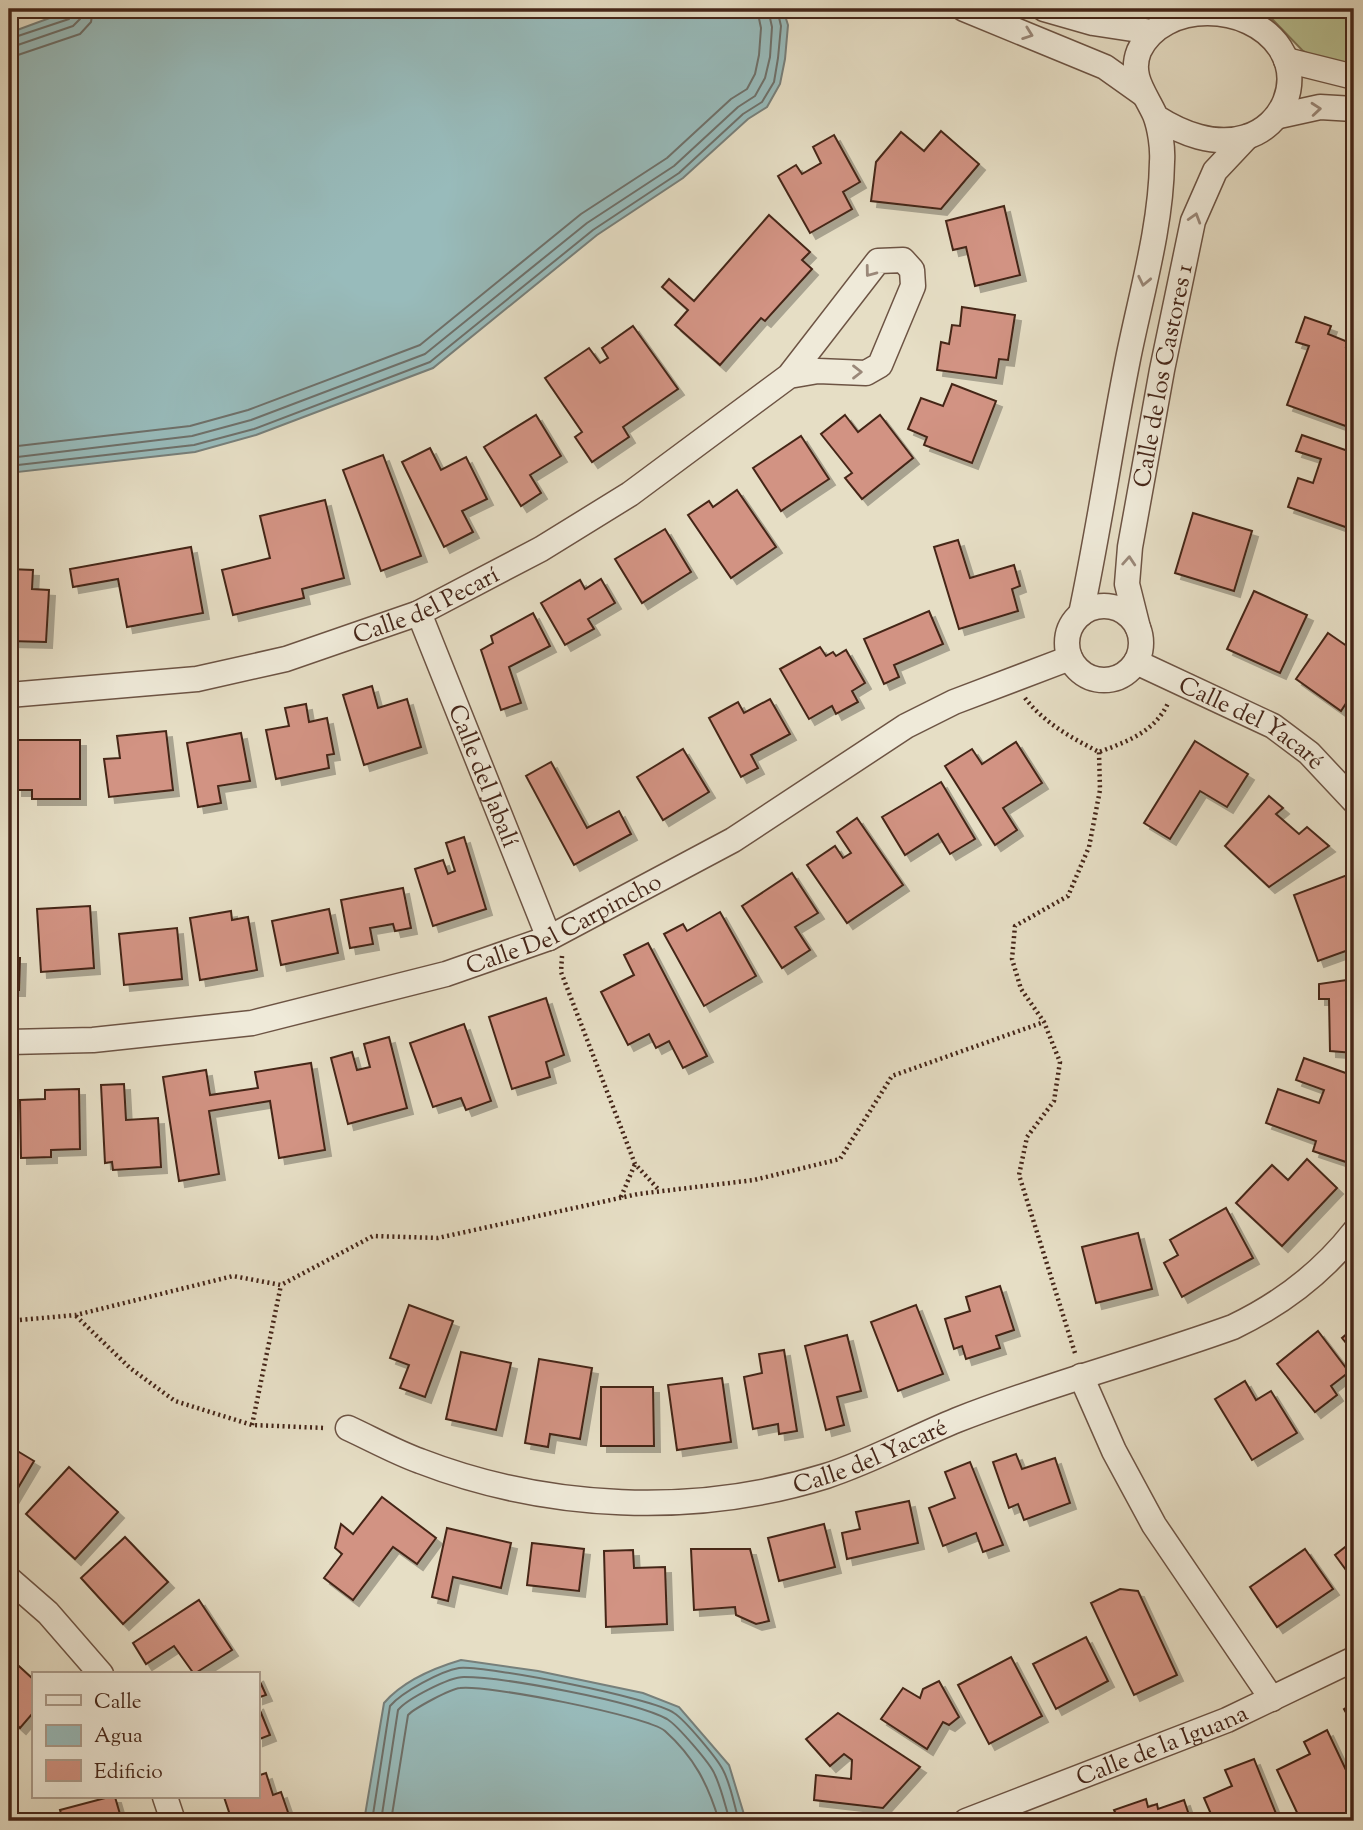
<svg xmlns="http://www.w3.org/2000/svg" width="1363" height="1830" font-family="'Sorts Mill Goudy',serif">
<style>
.green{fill:#b8c092;stroke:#7e7356;stroke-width:2}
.water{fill:#98bbbb;stroke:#777f7a;stroke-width:2}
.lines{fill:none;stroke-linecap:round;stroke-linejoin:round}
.shore{stroke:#6e706a;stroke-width:2}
.building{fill:#d29383;stroke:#452619;stroke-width:2;filter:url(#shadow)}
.street-casing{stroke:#6d5444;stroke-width:27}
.path{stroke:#452619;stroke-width:4.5;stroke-dasharray:2 3.5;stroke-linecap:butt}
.street{stroke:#efead9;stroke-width:24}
.oneway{stroke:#9a8879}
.labels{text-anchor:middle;stroke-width:6;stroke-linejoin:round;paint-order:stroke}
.street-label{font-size:24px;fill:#452619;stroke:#efead9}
</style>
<defs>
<filter id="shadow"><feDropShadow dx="6" dy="6" stdDeviation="0" flood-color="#0004"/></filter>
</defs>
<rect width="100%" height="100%" fill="#e6dec5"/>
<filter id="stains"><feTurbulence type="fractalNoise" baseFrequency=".00286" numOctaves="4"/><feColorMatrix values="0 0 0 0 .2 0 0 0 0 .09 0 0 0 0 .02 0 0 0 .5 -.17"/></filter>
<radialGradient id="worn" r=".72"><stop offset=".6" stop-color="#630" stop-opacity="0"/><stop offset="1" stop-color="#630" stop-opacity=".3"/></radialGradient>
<g class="green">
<path d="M1079,9H1152L1125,18Z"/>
<path d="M1228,9H1354V68L1318,59L1303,51L1271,18Z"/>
</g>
<g class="water">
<path d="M74,9H783L788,25L785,59L780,84L767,107L748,119L683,178L597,235L433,368L256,435L195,452L9,473V33Z"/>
<path d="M461,1660L538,1671L643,1693L679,1707L729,1765L746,1821H364L384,1703C402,1682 434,1668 461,1660Z"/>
</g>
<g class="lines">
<g class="shore">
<path d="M9,39L69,19L74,9"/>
<path d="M9,48L73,26L80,19L83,9"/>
<path d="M9,58L80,34L91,22L93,9"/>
<path d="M9,447L190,426L248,410L420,345L581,214L667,158L731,99L747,89L755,74L759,55L761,28L757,9"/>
<path d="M9,458L192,436L251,420L425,354L587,223L674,166L738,107L755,96L765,78L770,57L772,27L768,9"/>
<path d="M9,466L194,445L254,429L430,362L593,230L679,173L743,114L762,102L774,82L778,58L781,26L777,9"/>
<path d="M372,1821L390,1706C402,1692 441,1671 459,1668C485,1665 654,1698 674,1713C685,1720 717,1758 723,1770C731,1785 734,1805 739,1821"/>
<path d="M381,1821L398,1710C407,1699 449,1677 464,1677C503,1677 634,1701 667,1719C677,1725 711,1764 715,1775C722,1790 725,1806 730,1821"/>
<path d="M391,1821L408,1715C415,1708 450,1689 460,1688C484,1684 648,1716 665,1731C694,1757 708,1784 719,1821"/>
</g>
</g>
<g class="building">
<path d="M941,131L979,164L941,209L871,201L876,162L901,132L924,151Z"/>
<path d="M834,135L860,182L843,192L852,209L810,233L778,176L796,165L802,174L821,163L813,147Z"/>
<path d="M1004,206L1020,275L975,286L966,247L953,250L946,221Z"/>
<path d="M769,215L810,252L802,260L812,269L765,321L761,318L720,365L675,325L688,310L662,287L669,279L694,301Z"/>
<path d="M962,307L1015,315L1008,360L999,359L996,378L937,370L941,342L949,344L952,325L960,326Z"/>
<path d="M1305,317L1331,326L1328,334L1348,342L1346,347L1354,350V429L1287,405L1309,346L1296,342Z"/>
<path d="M633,326L678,389L623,427L629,437L592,462L575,437L582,432L545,378L589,348L600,363L608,358L602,348Z"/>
<path d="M952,384L996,401L972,463L924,445L927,437L908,429L921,398L943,406Z"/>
<path d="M536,415L561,456L530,475L541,493L521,506L484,447Z"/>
<path d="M845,415L858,432L880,415L913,458L862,499L845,478L852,473L821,434Z"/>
<path d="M1302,435L1354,453V488L1350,500L1354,502V530L1288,507L1298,478L1313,483L1321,459L1296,451Z"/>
<path d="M801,436L829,479L781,511L753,468Z"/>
<path d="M430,448L441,470L466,457L487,499L462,511L473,532L444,547L402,462Z"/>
<path d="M383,455L421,556L381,571L343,470Z"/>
<path d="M737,490L776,547L731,578L688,515L709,501L713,507Z"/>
<path d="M325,500L344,578L302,589L304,598L233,615L222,570L270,558L260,516Z"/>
<path d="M1193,513L1252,531L1234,591L1175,573Z"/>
<path d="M665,529L691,572L642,603L615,559Z"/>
<path d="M958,540L970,578L1014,565L1020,586L1012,589L1018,611L959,629L934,547Z"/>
<path d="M191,547L203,613L127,627L118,579L73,587L70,569Z"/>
<path d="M9,569L33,570L32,589L49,590L46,642L9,641Z"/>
<path d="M601,579L615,603L588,619L594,629L565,645L541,603L580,580L585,589Z"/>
<path d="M1254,591L1307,615L1280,673L1227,649Z"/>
<path d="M929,611L943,644L894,665L899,677L884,684L864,639Z"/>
<path d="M533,613L550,646L509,667L521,703L501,710L481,650L493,643L491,636Z"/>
<path d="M1328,633L1354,651V691L1341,711L1296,679Z"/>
<path d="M820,647L826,656L833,652L836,656L846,650L865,683L852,691L858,702L836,714L832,706L809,719L780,669Z"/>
<path d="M372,686L378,708L407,699L421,747L364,765L343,695Z"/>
<path d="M770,699L790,734L751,755L758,768L741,777L709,718L738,702L744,713Z"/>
<path d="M306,704L309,722L327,718L334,754L327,755L329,768L276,779L266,730L289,726L285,708Z"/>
<path d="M166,731L173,790L109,797L104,759L120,758L117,736Z"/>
<path d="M241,733L250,781L218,786L221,803L198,807L187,743Z"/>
<path d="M16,740H80V799H32V790H16Z"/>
<path d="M1195,741L1248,774L1227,807L1200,791L1170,839L1144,823Z"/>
<path d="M1016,742L1042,783L1003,808L1017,830L995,845L945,766L972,749L982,764Z"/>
<path d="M683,749L709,792L663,820L637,777Z"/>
<path d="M551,762L587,828L619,811L631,834L574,865L526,776Z"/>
<path d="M941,782L975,839L950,854L938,834L905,855L882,817Z"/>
<path d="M1269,796L1283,808L1276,814L1299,834L1307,827L1329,846L1269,887L1225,846Z"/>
<path d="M857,818L903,885L847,923L807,865L835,846L843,858L851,853L837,832Z"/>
<path d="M464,837L486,909L433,926L415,869L443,860L448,874L455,871L446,843Z"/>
<path d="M792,873L818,913L795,927L810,950L782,968L742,906Z"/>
<path d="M1350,874L1354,887V948L1318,961L1294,895Z"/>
<path d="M403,888L411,928L395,931L393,924L370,928L373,944L350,948L341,900Z"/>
<path d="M90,906L94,968L41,972L37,909Z"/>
<path d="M329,909L338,953L281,965L272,921Z"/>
<path d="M231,911L232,920L248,917L257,970L200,980L190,918Z"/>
<path d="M720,912L756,976L704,1006L664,934L683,924L687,931Z"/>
<path d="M177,928L182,979L124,985L119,934Z"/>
<path d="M648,943L707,1056L683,1068L669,1041L656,1048L649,1034L628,1045L601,992L634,975L624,955Z"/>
<path d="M9,958H20L19,990H9Z"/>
<path d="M1354,979V1053L1330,1051L1329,999H1319V984Z"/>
<path d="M546,998L564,1055L546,1062L550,1077L512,1089L489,1017Z"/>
<path d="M464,1024L491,1101L466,1110L461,1098L433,1107L410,1043Z"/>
<path d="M389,1037L407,1108L348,1124L331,1058L352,1052L357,1070L370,1067L364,1044Z"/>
<path d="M1304,1058L1354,1076L1352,1164L1313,1151L1316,1141L1266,1123L1278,1089L1319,1103L1324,1090L1296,1080Z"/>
<path d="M311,1063L325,1150L279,1158L270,1101L209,1111L219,1174L179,1181L163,1077L206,1070L210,1095L258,1088L255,1072Z"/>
<path d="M124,1084L126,1120L158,1118L161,1167L113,1170L112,1162L105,1163L101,1085Z"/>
<path d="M79,1089L80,1149L51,1150V1157L21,1158L20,1100L45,1099V1090Z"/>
<path d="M1307,1159L1337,1188L1282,1246L1236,1203L1272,1165L1288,1180Z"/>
<path d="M1226,1208L1253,1258L1182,1297L1164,1263L1178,1255L1170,1240Z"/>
<path d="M1138,1233L1152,1289L1096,1303L1082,1247Z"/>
<path d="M1000,1286L1014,1330L996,1336L1000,1348L966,1359L962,1346L954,1349L945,1319L970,1311L966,1297Z"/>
<path d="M409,1305L453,1321L425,1397L400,1388L409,1365L390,1358Z"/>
<path d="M916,1305L943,1374L898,1391L871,1322Z"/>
<path d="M1354,1328V1353L1342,1338Z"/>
<path d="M1318,1331L1349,1372L1331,1386L1337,1395L1315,1412L1277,1364Z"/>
<path d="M847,1335L861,1391L837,1397L844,1425L826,1430L805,1346Z"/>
<path d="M784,1350L797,1431L779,1434L778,1424L753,1429L744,1377L762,1373L759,1354Z"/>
<path d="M461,1352L511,1363L496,1430L446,1419Z"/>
<path d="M539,1359L592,1368L580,1439L550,1434L548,1447L525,1443Z"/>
<path d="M722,1378L731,1442L677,1450L668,1385Z"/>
<path d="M1245,1381L1256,1400L1271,1391L1297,1433L1252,1460L1215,1399Z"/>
<path d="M601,1387H653L654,1446H601Z"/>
<path d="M9,1446L34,1461L9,1503Z"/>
<path d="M1016,1454L1022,1469L1055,1458L1070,1503L1024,1520L1018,1504L1009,1508L993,1462Z"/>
<path d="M970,1462L1003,1545L983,1552L976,1533L943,1546L929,1508L955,1498L945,1472Z"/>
<path d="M69,1467L118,1512L75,1559L26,1514Z"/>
<path d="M382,1497L436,1538L417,1564L393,1547L353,1600L324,1578L342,1554L335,1548L341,1524L353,1534Z"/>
<path d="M909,1501L918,1543L847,1559L842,1533L860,1529L856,1512Z"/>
<path d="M824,1524L835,1567L779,1581L768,1538Z"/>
<path d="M447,1528L511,1543L501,1588L453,1577L448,1601L432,1597Z"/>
<path d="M125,1537L168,1582L123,1624L81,1578Z"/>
<path d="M1354,1540V1581L1335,1555Z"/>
<path d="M532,1543L584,1549L579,1591L527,1585Z"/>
<path d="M691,1549H750L769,1621L756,1624L736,1615L735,1607L694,1610Z"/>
<path d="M1305,1549L1333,1589L1277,1627L1250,1587Z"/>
<path d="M633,1550L634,1568L665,1567L667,1624L606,1627L604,1551Z"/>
<path d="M1120,1589L1138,1591L1177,1675L1134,1695L1091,1603Z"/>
<path d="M199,1600L232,1650L194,1674L174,1646L146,1664L133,1643Z"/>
<path d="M1086,1637L1108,1681L1056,1709L1033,1664Z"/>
<path d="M9,1657L33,1679V1713L20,1728L9,1718Z"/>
<path d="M1011,1657L1042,1716L989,1744L958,1685Z"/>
<path d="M257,1675L266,1695L257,1698Z"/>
<path d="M939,1681L959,1717L949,1725L943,1722L927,1749L881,1719L903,1688L920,1698L923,1689Z"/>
<path d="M257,1703L270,1735L257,1740Z"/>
<path d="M1354,1703V1727L1344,1709Z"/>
<path d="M838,1713L920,1767L883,1808L814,1800L816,1775L851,1779L852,1760L844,1754L830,1766L806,1739Z"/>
<path d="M1327,1730L1354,1787V1812L1336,1821H1301L1277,1770L1310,1754L1304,1742Z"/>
<path d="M1254,1759L1279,1821H1214L1204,1798L1232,1786L1225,1770Z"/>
<path d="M266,1773L273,1795L281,1792L291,1821H232L224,1797H257V1776Z"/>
<path d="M109,1797H115L122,1821H63L60,1810Z"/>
<path d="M1146,1799L1148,1807L1157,1804L1158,1809L1184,1800L1191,1821H1119L1114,1810Z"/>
</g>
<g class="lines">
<g class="street-casing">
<g id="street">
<path d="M964,9L1105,67L1143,94"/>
<path d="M1044,9L1093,23L1152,32"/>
<path d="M1286,60L1354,77"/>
<path d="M1279,116L1320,107L1354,109"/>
<circle cx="1104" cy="643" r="37"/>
<path id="s1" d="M419,613L549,938"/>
<path d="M1081,614C1099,529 1111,444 1128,359C1141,294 1161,228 1162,162C1163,148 1160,128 1155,115C1145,93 1129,76 1139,51C1163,0 1250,2 1280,48C1302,82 1283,126 1246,137C1215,147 1181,133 1156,117"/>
<path id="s2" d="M1138,628L1127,584L1130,547L1162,370L1193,221L1215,171L1247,137"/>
<path id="s3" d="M1136,662L1273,726L1309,753L1354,801"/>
<path id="s4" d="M9,695L197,679L286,659L419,613L541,549L630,494L789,376L878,261L903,260L912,270L913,286L880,365L866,373L818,371L789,376"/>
<path id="s5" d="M9,1042L93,1040L252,1023L446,974L549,938L733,840L906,726L954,702L1070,658"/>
<path d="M1081,1376L1114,1451L1154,1525L1272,1699"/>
<path id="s6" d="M348,1428C372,1439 395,1452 420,1461C547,1510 695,1517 826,1476C872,1461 913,1438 957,1420C1048,1384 1142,1360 1233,1327C1281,1304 1321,1274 1354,1232"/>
<path d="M9,1579L48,1613L101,1674"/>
<path d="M165,1797L173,1821"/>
<path id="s7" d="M966,1821L1227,1720L1354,1659"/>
</g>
</g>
<g class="path">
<path d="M1025,698C1044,723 1072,738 1099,752C1126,742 1155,732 1168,703"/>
<path d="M562,956L561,972L635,1164L659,1190"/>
<path d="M621,1197L635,1164"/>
<path d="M76,1316L130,1368L175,1401L252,1425L326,1428"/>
<path d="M9,1321L76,1315L233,1276L281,1285L373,1236L438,1238L638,1194L754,1180L840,1159L892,1076L1044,1022"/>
<path d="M1075,1353L1019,1175L1027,1137L1054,1101L1060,1062L1044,1022L1021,989L1012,959L1015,926L1068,896L1089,847L1100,790L1099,752"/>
<path d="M252,1425L281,1285"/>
</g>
<use href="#street" class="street"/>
</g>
<defs><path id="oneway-chevron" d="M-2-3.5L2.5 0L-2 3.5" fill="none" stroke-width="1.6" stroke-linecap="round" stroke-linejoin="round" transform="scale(1.75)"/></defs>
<g class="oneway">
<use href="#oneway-chevron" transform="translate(1028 34) rotate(20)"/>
<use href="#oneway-chevron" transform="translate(1316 109) rotate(-5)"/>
<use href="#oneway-chevron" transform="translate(1195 218) rotate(-73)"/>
<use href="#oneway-chevron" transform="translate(870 272) rotate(127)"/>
<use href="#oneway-chevron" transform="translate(1144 281) rotate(102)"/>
<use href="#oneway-chevron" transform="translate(857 372)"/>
<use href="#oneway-chevron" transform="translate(1129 561) rotate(-86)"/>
</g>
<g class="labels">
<g class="street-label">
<text dy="8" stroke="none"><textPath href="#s2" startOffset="257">Calle de los Castores 1</textPath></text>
<text dy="8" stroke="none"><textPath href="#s4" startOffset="430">Calle del Pecarí</textPath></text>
<text dy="8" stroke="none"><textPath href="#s3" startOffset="131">Calle del Yacaré</textPath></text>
<text dy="8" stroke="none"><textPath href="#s1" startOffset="175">Calle del Jabalí</textPath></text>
<text dy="8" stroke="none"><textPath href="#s5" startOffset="572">Calle Del Carpincho</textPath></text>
<text dy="8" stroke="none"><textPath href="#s6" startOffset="541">Calle del Yacaré</textPath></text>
<text dy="8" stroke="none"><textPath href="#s7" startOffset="210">Calle de la Iguana</textPath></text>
</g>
</g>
<rect width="1363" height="1830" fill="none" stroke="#e6dec5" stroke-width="35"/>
<rect x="10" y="10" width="1342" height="1809" fill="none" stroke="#452619" stroke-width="3.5"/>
<rect x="18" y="18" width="1328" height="1795" fill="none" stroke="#452619" stroke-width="2"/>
<rect x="32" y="1672" width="228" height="126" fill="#efead9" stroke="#ab9c8c" stroke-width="2"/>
<rect x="46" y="1695" width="35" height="10" fill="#efead9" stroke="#ab9c8c" stroke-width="2"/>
<text x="94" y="1708" font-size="21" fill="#452619">Calle</text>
<rect x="46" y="1725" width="35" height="21" fill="#98bbbb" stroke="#ab9c8c" stroke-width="2"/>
<text x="94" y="1742" font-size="21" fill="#452619">Agua</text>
<rect x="46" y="1760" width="35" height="21" fill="#d29383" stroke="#ab9c8c" stroke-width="2"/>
<text x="94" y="1778" font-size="21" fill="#452619">Edificio</text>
<rect width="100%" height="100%" filter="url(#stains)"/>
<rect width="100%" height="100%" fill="url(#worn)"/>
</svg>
